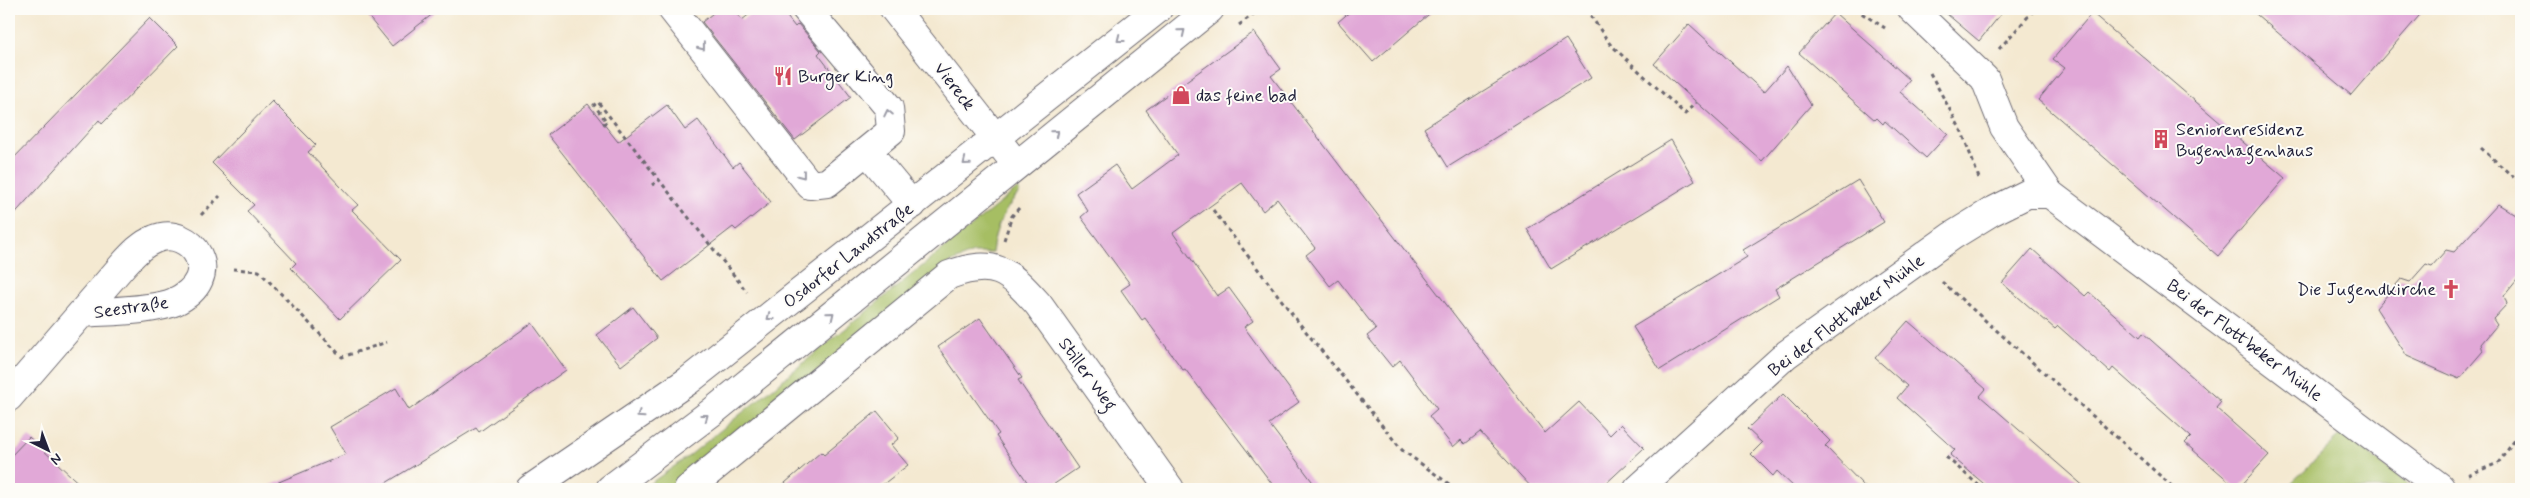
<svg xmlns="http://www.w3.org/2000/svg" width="2530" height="498" font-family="Mynerve,sans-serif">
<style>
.green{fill:#a6be63;stroke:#64704f}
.building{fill:#e1a8d7}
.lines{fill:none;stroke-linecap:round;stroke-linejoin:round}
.minor-casing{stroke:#6c6870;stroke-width:30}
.major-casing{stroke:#6c6870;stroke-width:30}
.path{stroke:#6c6870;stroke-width:3;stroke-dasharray:4 4;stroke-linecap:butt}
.minor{stroke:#fff;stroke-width:28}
.major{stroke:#fff;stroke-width:28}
.oneway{stroke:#9c9ca7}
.labels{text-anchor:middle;stroke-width:4;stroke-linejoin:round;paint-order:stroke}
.poi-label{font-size:18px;fill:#22223b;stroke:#fdfcf7;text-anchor:start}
.street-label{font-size:18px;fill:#22223b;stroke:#fdfcf7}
</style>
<rect width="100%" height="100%" fill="#fdfcf7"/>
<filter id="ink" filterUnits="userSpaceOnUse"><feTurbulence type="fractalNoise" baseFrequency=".02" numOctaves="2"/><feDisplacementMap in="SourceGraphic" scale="10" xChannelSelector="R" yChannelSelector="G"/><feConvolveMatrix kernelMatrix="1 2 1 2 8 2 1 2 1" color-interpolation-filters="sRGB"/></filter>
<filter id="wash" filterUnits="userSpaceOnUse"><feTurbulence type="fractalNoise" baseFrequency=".0096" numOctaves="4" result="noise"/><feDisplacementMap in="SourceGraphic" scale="20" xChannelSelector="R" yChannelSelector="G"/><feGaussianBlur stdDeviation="1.12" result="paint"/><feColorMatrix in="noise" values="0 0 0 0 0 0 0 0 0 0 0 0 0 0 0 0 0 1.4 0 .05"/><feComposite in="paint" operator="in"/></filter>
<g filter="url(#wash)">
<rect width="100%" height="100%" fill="#f4e9d1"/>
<g class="green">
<path d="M1017,189L1020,192C1003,211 995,228 992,253H973L952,262L672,489H642L689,456Z"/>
<path d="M2343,433L2413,489H2285Z"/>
</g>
<g id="blocks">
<g class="building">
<path d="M362,9H439L392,46Z"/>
<path d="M718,9H733L742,20L756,9H781L795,27L798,24L821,51L818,54L851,97L795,140L702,22Z"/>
<path d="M1353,9H1435L1373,62L1338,22Z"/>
<path d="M1941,9H2005L1979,41Z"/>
<path d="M2250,9H2425L2351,95Z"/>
<path d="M1835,13L1910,80L1900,92L1948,134L1926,158L1885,121L1883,124L1877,118L1875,120L1799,53Z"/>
<path d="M2092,13L2285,178L2218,256L2038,100L2065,68L2053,59Z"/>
<path d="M150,18L178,46L102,124L99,120L9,220V163Z"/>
<path d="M1689,24L1764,92L1787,66L1811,105L1762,161L1654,64Z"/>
<path d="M1254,32L1281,69L1271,76L1545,433L1579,402L1610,435L1621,424L1644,448L1600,489H1533L1480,432L1465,444L1461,440L1453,447L1429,416L1437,409L1400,360L1392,367L1367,336L1376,329L1338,280L1330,286L1306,255L1315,248L1277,199L1263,211L1242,183L1173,233L1217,296L1229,288L1253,321L1244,327L1299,402L1269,424L1318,489H1276L1185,369L1183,370L1145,318L1142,320L1121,290L1130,284L1081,217L1088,211L1076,193L1115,165L1132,189L1178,155L1146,110Z"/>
<path d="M1566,39L1591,78L1448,167L1424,128Z"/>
<path d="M272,101L316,145L308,152L358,205L352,210L401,260L340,319L291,268L296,263L247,211L254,205L212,163Z"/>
<path d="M588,104L618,142L667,105L685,130L698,120L733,167L739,162L771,202L736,230L733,227L663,281L548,135Z"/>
<path d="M1671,140L1695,181L1551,269L1527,229Z"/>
<path d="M1858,180L1884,222L1775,289L1779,296L1660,370L1633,327L1747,257L1743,250Z"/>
<path d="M2498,204L2521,218V275L2504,296L2507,304L2493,319L2497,325L2481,344L2483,351L2459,379L2407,356L2376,308L2401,279L2410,282L2426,264L2432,266L2446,250L2454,252Z"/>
<path d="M2032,249L2085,296L2089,292L2140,337L2143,333L2221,402L2216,408L2269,455L2238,489L2185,443L2191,437L2113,368L2110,372L2058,326L2055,329L2002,283Z"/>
<path d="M633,307L657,338L621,366L597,335Z"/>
<path d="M980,318L1022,378L1018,380L1078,468L1047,489H1032L996,436L999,434L938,347Z"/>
<path d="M1908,321L1986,389L1980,396L2087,489H1990L1950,455L1955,450L1897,398L1907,386L1875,358Z"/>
<path d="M532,323L566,370L479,432L476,428L376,489H262L346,454L330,427L396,388L409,410Z"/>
<path d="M1783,394L1830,441L1825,446L1867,489H1796L1777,471L1773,476L1751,454L1762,443L1747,429Z"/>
<path d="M877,411L899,438L891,445L908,465L877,489H778L821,452L824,455Z"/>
<path d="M29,437L85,489H9V458Z"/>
</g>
</g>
</g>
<g filter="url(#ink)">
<use href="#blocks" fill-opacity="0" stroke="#6c6870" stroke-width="1"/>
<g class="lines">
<g class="minor-casing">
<g id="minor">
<path d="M672,9L810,185L827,183L891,131L889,108L806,9"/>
<path d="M894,9L1016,164"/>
<path d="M1912,9L1985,79L2004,127L2050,194L2440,487"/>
<path d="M868,152L912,205"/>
<path d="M9,397L123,265C132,255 142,244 155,239C191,224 228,277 174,302C153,311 106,311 82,313"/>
<path d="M688,489L949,275C995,258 1008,271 1038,304L1170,489"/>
<path d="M1638,489L1787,354L1952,236L1991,212L2027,194H2050"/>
</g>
</g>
<g class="major-casing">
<g id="major">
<path d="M530,489L688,381L1158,9"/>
<path d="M610,489L712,412L1210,9"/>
</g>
</g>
<g class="path">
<path d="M1586,9L1610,44L1685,114L1696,102"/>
<path d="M1855,9L1885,28"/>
<path d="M1239,25L1260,9"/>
<path d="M1999,49L2035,9"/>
<path d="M1930,73L1962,132L1980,181"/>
<path d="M603,124L607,122L594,105L598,102L747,292"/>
<path d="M2481,148L2521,184"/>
<path d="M652,185L659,180"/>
<path d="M1213,210L1299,323L1402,450L1456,489"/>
<path d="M201,215L220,196"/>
<path d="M1004,240L1012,216L1019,208"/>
<path d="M233,269L259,271L342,357L387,342"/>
<path d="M1942,282L2175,489"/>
<path d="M1946,457L1983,489"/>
<path d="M2468,475L2498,463L2521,432"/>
</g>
<use href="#minor" class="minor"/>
<use href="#major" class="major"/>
</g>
<defs><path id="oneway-chevron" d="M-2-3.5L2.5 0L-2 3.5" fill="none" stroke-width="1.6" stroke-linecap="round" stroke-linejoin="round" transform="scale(1.25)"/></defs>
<g class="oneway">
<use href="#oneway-chevron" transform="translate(1182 32) rotate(-39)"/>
<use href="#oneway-chevron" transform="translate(1120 39) rotate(142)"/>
<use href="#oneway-chevron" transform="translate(702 47) rotate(52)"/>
<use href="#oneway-chevron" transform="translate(888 113) rotate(-102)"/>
<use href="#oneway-chevron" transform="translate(1055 133) rotate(-39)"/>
<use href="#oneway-chevron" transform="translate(966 162) rotate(141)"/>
<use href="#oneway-chevron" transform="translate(802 175) rotate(52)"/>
<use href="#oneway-chevron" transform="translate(831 315) rotate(-39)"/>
<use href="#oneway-chevron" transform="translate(770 317) rotate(142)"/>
<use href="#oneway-chevron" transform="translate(640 415) rotate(145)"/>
<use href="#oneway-chevron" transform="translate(705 417) rotate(-37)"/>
</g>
</g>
<defs>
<g id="restaurant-bare" transform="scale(1.5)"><path d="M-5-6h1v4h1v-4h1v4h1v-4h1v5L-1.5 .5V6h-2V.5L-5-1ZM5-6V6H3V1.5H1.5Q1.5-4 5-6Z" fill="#d1495b" stroke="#fdfcf7" stroke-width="2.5" paint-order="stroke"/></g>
<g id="shop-bare" transform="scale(1.5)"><path d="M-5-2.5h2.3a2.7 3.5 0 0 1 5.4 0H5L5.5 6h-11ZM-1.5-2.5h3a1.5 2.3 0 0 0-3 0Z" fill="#d1495b" stroke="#fdfcf7" stroke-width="2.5" paint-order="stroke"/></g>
<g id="building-bare" transform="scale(1.5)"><path d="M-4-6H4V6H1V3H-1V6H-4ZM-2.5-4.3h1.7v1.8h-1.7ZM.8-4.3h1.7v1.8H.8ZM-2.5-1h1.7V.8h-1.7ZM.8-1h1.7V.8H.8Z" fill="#d1495b" stroke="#fdfcf7" stroke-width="2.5" paint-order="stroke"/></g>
<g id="church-bare" transform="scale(1.5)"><path d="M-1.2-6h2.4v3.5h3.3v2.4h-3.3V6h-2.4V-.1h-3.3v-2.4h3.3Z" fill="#d1495b" stroke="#fdfcf7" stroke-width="2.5" paint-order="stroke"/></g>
</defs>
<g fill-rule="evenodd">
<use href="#restaurant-bare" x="783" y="76"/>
<use href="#shop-bare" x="1181" y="95"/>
<use href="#building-bare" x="2161" y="139"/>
<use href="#church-bare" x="2451" y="289"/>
</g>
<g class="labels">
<g class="poi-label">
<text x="798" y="82">Burger King</text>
<text x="1196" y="101">das feine bad</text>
<text x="2176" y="135">Seniorenresidenz<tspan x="2176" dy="21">Bugenhagenhaus</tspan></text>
<text x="2436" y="295" text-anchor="end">Die Jugendkirche</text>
</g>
<g class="street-label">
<text transform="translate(955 86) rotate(52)" y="6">Viereck</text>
<text transform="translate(848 255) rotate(-38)" y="6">Osdorfer Landstraße</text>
<text transform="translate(131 307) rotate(-8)" y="6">Seestraße</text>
<text transform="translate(1846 315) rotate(-37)" y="6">Bei der Flottbeker Mühle</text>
<text transform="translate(2245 340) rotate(37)" y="6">Bei der Flottbeker Mühle</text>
<text transform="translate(1088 374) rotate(54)" y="6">Stiller Weg</text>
</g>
</g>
<rect width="2530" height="498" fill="none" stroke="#fdfcf7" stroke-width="30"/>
<g transform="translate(48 450) rotate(138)" stroke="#fdfcf7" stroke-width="4" paint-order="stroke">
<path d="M0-4L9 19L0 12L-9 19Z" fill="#22223b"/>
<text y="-8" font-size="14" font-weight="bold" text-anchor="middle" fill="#22223b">N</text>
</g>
</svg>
